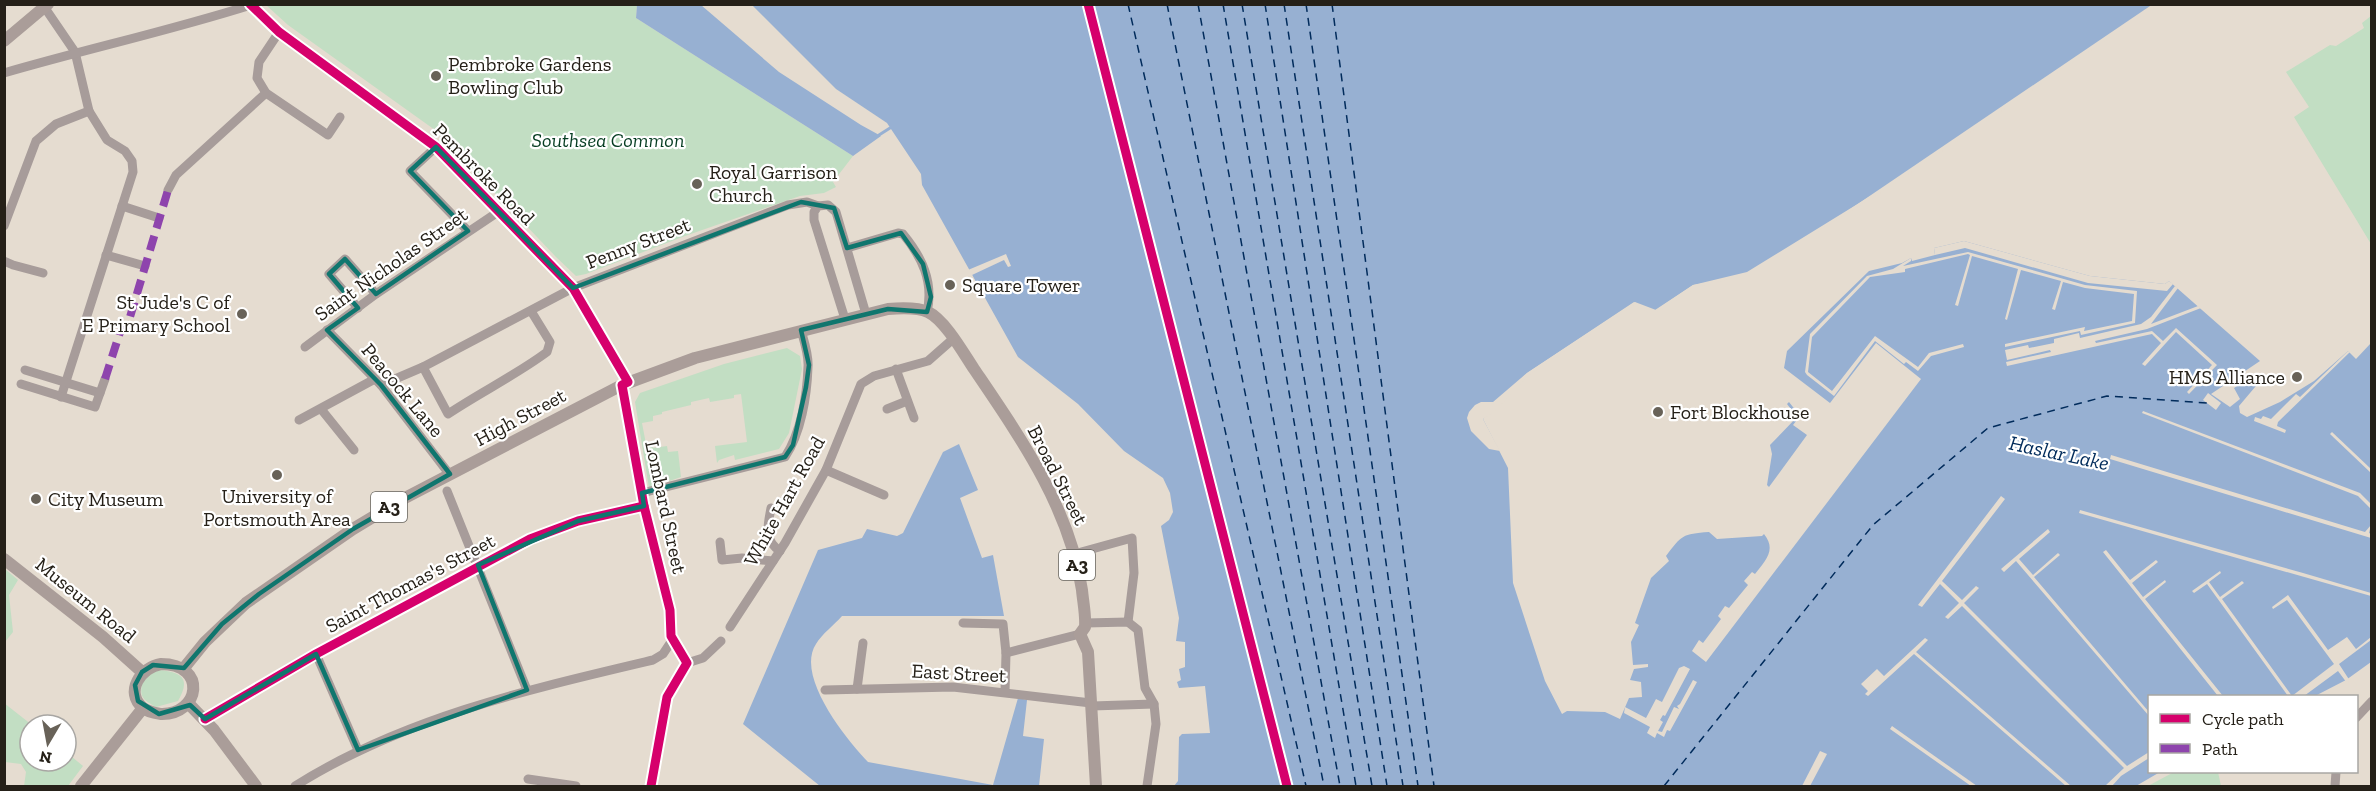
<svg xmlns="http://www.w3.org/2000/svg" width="2376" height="791" font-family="'Zilla Slab',serif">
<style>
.green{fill:#c2dec3}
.water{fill:#97b0d2}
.pier{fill:#e5dcd0}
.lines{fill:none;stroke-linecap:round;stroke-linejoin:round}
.stream{stroke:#97b0d2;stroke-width:3}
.ferry{stroke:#012b5b;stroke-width:1.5;stroke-dasharray:8 6;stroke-linecap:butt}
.minor{stroke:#a79c9a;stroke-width:9}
.major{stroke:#aa9d99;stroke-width:12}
.quiet{stroke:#8e44ad;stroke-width:8;stroke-dasharray:15 8;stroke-linecap:butt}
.cycleway-casing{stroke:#fff;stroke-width:13}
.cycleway{stroke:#d6006c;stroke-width:9}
.marked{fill:none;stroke:#0f766e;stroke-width:4.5;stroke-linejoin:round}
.poi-dot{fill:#686258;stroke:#fff;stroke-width:2}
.labels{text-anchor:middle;stroke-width:4.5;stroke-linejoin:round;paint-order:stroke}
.shield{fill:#fff;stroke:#66635d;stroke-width:1.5}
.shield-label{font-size:18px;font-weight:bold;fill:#252018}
.poi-label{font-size:20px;fill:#252018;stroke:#fff;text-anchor:start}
.park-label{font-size:20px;font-style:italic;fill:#053c21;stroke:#fff}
.street-label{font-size:20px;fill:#252018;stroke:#fff}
.water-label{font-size:21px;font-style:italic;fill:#012b5b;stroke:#fff}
</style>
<rect width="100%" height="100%" fill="#e5dcd0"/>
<g class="green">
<path d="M266,5H637L636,18L853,156L833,182L836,187L824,193L800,196L685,236L586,274L576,276L556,257L435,130L288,25Z"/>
<path d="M2371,16V244L2294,117L2309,107L2286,72L2330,45L2336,46L2364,28L2362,23Z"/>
<path d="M787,348L800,356L802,369L789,433L779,449L735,460L734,455L719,460L717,463L715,446L747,442L741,394L734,395V398L710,402L709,398L691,402V405L662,412V414L653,416V421L642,423L646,444L651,443L653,448L667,446L668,452L678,451L681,477L649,488L635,402L640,393L724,364Z"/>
<path d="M5,569L18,580L9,595L13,632L5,642Z"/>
<path d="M154,669C176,672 194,674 178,701L156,707C139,698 140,695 143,677Z"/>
<path d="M4,703L32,725H30V761H66V752L83,766L68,786H24L26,772L21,764L5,762Z"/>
<path d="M2174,772H2218L2221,786H2148Z"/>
</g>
<g class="water">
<path d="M637,5H701L779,72L861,125L881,136L853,156L636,18Z"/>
<path d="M752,5H2153L1877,192L1747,272L1693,285L1652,312L1634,302L1527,373L1483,419L1508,468L1513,583L1545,681L1562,714L1567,711L1605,712L1620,719L1629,698L1642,697L1641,682L1630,680L1634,669L1648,667V664L1633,665L1631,642L1639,625L1635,623L1651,578L1669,561L1666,556C1682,535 1682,534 1709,532L1717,539L1762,536L1764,534C1777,550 1765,561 1755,574L1752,572L1744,581L1748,585L1729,608L1725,606L1718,616L1721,619L1703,643L1699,640L1692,651L1706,662L1921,379L1876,343L1830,403L1784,368L1787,351L1869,271L1902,263L1911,258L1912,261L1935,255L1934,248L1964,241L2090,276L2165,284L2169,281L2260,361L2211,394L2230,407L2240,399L2234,388L2256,374L2261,380L2239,406L2240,413L2247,417L2280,402L2314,381L2348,351L2356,359L2371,343V662L2346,680L2315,696H2150V772H2160L2136,786H1174L1178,781L1179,737L1182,734L1210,733L1205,686L1179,688L1177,682L1181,680L1179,669L1185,667V642L1176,641L1179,618L1161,526L1169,520L1173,512L1170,493L1163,478L1124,451L1078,404L1018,357L922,185L921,174L887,123L836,89Z"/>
<path d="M1789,402L1800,416L1793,425L1807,435L1769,487L1767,485L1772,454L1770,445L1797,417L1787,404Z"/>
<path d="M959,444L978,490L960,498L982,558L993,555L1004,616H842C834,625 822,634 816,644C795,676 846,739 868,762L993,785L1018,698L1027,700L1023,736L1044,739L1039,786H820L743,724L818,550L862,538L867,529L897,536L903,533L943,452Z"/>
</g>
<g class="pier">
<path d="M2153,4H2156L2155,7L1879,194L1815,233Z"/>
<path d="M1964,241L2090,276L2165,284L2169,281L2173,284L2167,291L2088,283L1965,248L1935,255L1934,248Z"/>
<path d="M1968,252L2085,285L2137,291L2135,323L2081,335L2080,331L2005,347V344L2085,327L2084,331L2132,321L2134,294L2085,288L2063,282L2055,310L2052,309L2061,281L2021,270L2007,320L2005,319L2018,269L1972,256L1958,306L1955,305L1970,255L1968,254L1905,269V272L1870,277L1812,337L1808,372L1832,391L1875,336L1918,367L1929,353L1963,344L1964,347L1931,356L1918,371L1906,362L1904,364L1875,341L1834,396L1807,375L1805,372L1810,334L1867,276L1893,269L1911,258V261L1903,266Z"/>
<path d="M1006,254L1011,266L1008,267L1004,260L972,275L977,290L968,270Z"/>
<path d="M1730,279L1695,288L1653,315L1635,305L1529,375L1494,412L1483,419L1500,451L1489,449L1471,431L1467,418L1469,412L1475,405L1481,402H1493L1527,373L1635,302L1656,310L1693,285Z"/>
<path d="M2175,286L2178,288L2151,324L2198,306L2201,308L2147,329L2095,341L2096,343L2152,331L2163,341L2176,328L2217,365L2189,394L2187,392L2212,365L2176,332L2145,366L2142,364L2161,343L2152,334L2007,366L2006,362L2051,352L2050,350L2007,360L2005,350L2028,345L2029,348L2054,343V339L2079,333L2080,338L2141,324L2151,317Z"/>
<path d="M2348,351L2350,352L2278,422L2277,426L2286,430L2285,433L2254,421L2255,417L2261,419L2263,416L2271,419L2296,394L2300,397Z"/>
<path d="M2208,393L2221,403L2216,410L2203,400Z"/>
<path d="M2143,411L2360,493L2371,504V509L2358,496L2142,413Z"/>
<path d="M2332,432L2371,469V473L2330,434Z"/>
<path d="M2111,455L2365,532L2371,525L2369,533L2371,534V538L2110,459Z"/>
<path d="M2001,496L2005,499L1942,581L1962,600L1976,586L1979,588L1964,603L2127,766L2149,752V758L2121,776L2112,786H2105L2124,768L1962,606L1948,619L1945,617L1959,603L1940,584L1922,607L1918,605Z"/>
<path d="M2080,510L2303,573L2371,593V596L2079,513Z"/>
<path d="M2048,529L2050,532L2019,559L2033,575L2058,553L2060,555L2034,577L2149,712V716L2016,561L2004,572L2001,569Z"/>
<path d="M2106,550L2130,580L2156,560L2158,562L2132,583L2143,597L2165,580L2166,582L2145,599L2223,696H2218L2103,552Z"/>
<path d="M2220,571L2221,573L2209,582L2220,597L2242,581L2244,583L2222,599L2292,696L2334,664L2287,600L2273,609L2272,607L2288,595L2328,650L2347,637L2356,649L2371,637V640L2339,664L2350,681L2347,683L2338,671L2304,696H2288L2207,584L2194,593L2192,591Z"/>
<path d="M1925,638L1928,640L1916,652L2071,786H2066L1914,654L1868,696L1865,694L1868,691L1861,684L1877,669L1884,676Z"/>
<path d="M1684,666L1690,669L1665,716L1663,715L1660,720L1663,722L1658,731L1662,732L1674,707L1679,709L1677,706L1680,704L1693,680L1697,682L1670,731L1667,730L1664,737L1657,733L1655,738L1647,733L1650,727L1624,713L1625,707L1646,718L1656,699L1662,702L1679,668Z"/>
<path d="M1892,726L1977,786H1971L1890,729Z"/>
<path d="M1820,751L1827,754L1810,786H1802Z"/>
</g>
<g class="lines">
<path class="stream" d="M879,135L890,128"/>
<g class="ferry">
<path d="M1088,4L1287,786"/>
<path d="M1128,4L1306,786"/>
<path d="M1167,4L1324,786"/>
<path d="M1198,4L1340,786"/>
<path d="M1223,4L1356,786"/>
<path d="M1242,4L1372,786"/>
<path d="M1265,4L1387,786"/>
<path d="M1284,4L1403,786"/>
<path d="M1306,4L1418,786"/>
<path d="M1332,4L1434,786"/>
<path d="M1664,786L1873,525L1988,428L2107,396L2207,403"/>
</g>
<g class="minor">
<path d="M250,4L279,32L436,147L573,288L628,382"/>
<path d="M45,8L75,52L89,111L107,140L125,151L132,161L133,172L61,397"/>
<path d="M279,32L259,62L257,78L266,93L328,135L340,117"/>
<path d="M4,73C86,49 169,31 251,5"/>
<path d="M436,147L410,171L468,231"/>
<path d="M168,190L176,175L266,93"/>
<path d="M122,206L159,218"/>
<path d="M4,226L36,141L56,124L89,111"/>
<path d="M847,248L898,233L903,234C922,257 934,282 927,312"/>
<path d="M106,255L145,266"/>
<path d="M4,261L13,265L43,273"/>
<path d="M358,308L329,274L345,259L376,294"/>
<path d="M845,319L814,220V212L818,206L828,205L836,212L866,314"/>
<path d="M327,330L381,385L450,475"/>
<path d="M305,347L376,294L498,212"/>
<path d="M423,367L448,414C481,392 516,375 547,352L550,342L531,311"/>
<path d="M896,369L914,418"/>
<path d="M25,370L100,393"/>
<path d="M21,384L95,407L105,379"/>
<path d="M381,385L423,367L573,288L788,205L807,202L818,206"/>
<path d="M321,409L354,450"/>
<path d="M887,409L907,401"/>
<path d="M299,420L373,380"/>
<path d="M826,470L884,495"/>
<path d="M447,491L527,690"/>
<path d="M642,493L785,457C801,433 807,396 808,367C809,355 804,341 801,330"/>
<path d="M771,508C768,525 763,540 780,551"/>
<path d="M720,542L722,560L742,558L773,561"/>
<path d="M1074,554L1132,538L1134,573L1128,622"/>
<path d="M963,623L1003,624L1006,653L1005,692"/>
<path d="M1086,623L1128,622L1138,630L1145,688L1154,704L1156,724L1147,786"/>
<path d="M730,627L785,543L826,470L861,384L874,376L928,361L953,339"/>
<path d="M1006,653L1080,634"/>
<path d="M316,654L358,750"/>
<path d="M857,689L863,643"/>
<path d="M825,690L953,687L1091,703"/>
<path d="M1092,706L1154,704"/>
<path d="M2356,718L2372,701"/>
<path d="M205,719L316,654L530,539L578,521L644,506"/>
<path d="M528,779L576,786"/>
<path d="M295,786C403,718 530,689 653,660L663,654L671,642L670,610L644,506L622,385"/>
<path d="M651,786L667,697L687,663L703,658L721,641"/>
<path d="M2335,786L2336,772"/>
</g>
<g class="major">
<path d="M4,41L48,4"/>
<path d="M4,559L103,637L142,672"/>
<path d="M161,664C208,664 200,715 161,714C155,713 148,712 143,708C124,692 141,667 161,664Z"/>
<path d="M184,668L205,642L246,603L353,529L401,500L622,385L695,358L888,309C900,308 917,307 928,312C945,320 964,354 974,369C1020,437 1070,508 1082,590C1083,602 1086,615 1085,627L1080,634L1088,652L1096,786"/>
<path d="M188,703L214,730L256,786"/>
<path d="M81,786L143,708"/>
</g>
<path class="quiet" d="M105,379L120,332L127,327L168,190"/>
<g class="cycleway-casing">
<g id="cycleway">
<path d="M250,4L279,32L436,147L573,288L628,382L622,385L644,506L670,610L671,636L687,663L667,697L651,786"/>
<path d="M1088,4L1287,786"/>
<path d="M205,719L316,654L530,539L578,521L644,506"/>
</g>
</g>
<use href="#cycleway" class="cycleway"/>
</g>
<path class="marked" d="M436,147L573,288L801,202L834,208L847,248L901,233L923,264L931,297L927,312L888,309L801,330L809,365L806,387L793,445L785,457L642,493L644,506L578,521L478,565L527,690L358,750L316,654L205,719L190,705L159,714L138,701L135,685L142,672L153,665L184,668L222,624L259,594L353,529L450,474L381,385L327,330L358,308L329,274L345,259L376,294L468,231L410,171Z"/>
<g class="poi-dot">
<circle cx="436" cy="76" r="6"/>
<circle cx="697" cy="184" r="6"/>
<circle cx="950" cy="285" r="6"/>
<circle cx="242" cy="314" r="6"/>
<circle cx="2297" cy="377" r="6"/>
<circle cx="1658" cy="412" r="6"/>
<circle cx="277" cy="475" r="6"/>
<circle cx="36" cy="499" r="6"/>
</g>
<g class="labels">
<g class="shield">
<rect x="371" y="492" width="36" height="30" rx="4.5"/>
<rect x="1059" y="550" width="36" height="30" rx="4.5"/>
</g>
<g class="shield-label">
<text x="389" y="513">A3</text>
<text x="1077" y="571">A3</text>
</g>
<g class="poi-label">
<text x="448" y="71">Pembroke Gardens<tspan x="448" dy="23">Bowling Club</tspan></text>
<text x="709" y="179">Royal Garrison<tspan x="709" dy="23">Church</tspan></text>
<text x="962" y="292">Square Tower</text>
<text x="230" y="309" text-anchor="end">St Jude's C of<tspan x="230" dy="23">E Primary School</tspan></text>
<text x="2285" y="384" text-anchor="end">HMS Alliance</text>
<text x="1670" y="419">Fort Blockhouse</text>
<text x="277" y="503" text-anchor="middle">University of<tspan x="277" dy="23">Portsmouth Area</tspan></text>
<text x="48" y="506">City Museum</text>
</g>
<g class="park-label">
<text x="608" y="147">Southsea Common</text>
</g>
<g class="street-label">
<text transform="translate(484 174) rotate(45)" y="7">Pembroke Road</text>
<text transform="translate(638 243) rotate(-21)" y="7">Penny Street</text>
<text transform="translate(391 264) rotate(-35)" y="7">Saint Nicholas Street</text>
<text transform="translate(403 390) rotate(50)" y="7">Peacock Lane</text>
<text transform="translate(520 417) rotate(-28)" y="7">High Street</text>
<text transform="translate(1058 475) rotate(63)" y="7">Broad Street</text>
<text transform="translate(784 501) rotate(-61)" y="7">White Hart Road</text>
<text transform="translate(666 507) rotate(78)" y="7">Lombard Street</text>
<text transform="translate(410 583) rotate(-28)" y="7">Saint Thomas's Street</text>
<text transform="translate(86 600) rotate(39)" y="7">Museum Road</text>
<text transform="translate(959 673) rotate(3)" y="7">East Street</text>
</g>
<g class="water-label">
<text transform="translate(2059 453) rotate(12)" y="7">Haslar Lake</text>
</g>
</g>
<rect width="2376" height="791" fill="none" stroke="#252018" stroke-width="12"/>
<rect x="2148" y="695" width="210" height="78" fill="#ffffff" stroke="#a8a6a3" stroke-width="1.5"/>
<rect x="2160" y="714" width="30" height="9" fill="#d6006c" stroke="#a8a6a3" stroke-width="1.5"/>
<text x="2202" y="725" font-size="18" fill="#252018">Cycle path</text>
<rect x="2160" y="744" width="30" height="9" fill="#8e44ad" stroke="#a8a6a3" stroke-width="1.5"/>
<text x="2202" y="755" font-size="18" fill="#252018">Path</text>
<g transform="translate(48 743) rotate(190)"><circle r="28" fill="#ffffff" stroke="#a8a6a3" stroke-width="1.5"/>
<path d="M0-4.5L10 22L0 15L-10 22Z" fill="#686258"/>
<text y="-9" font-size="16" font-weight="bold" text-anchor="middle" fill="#252018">N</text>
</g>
</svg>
